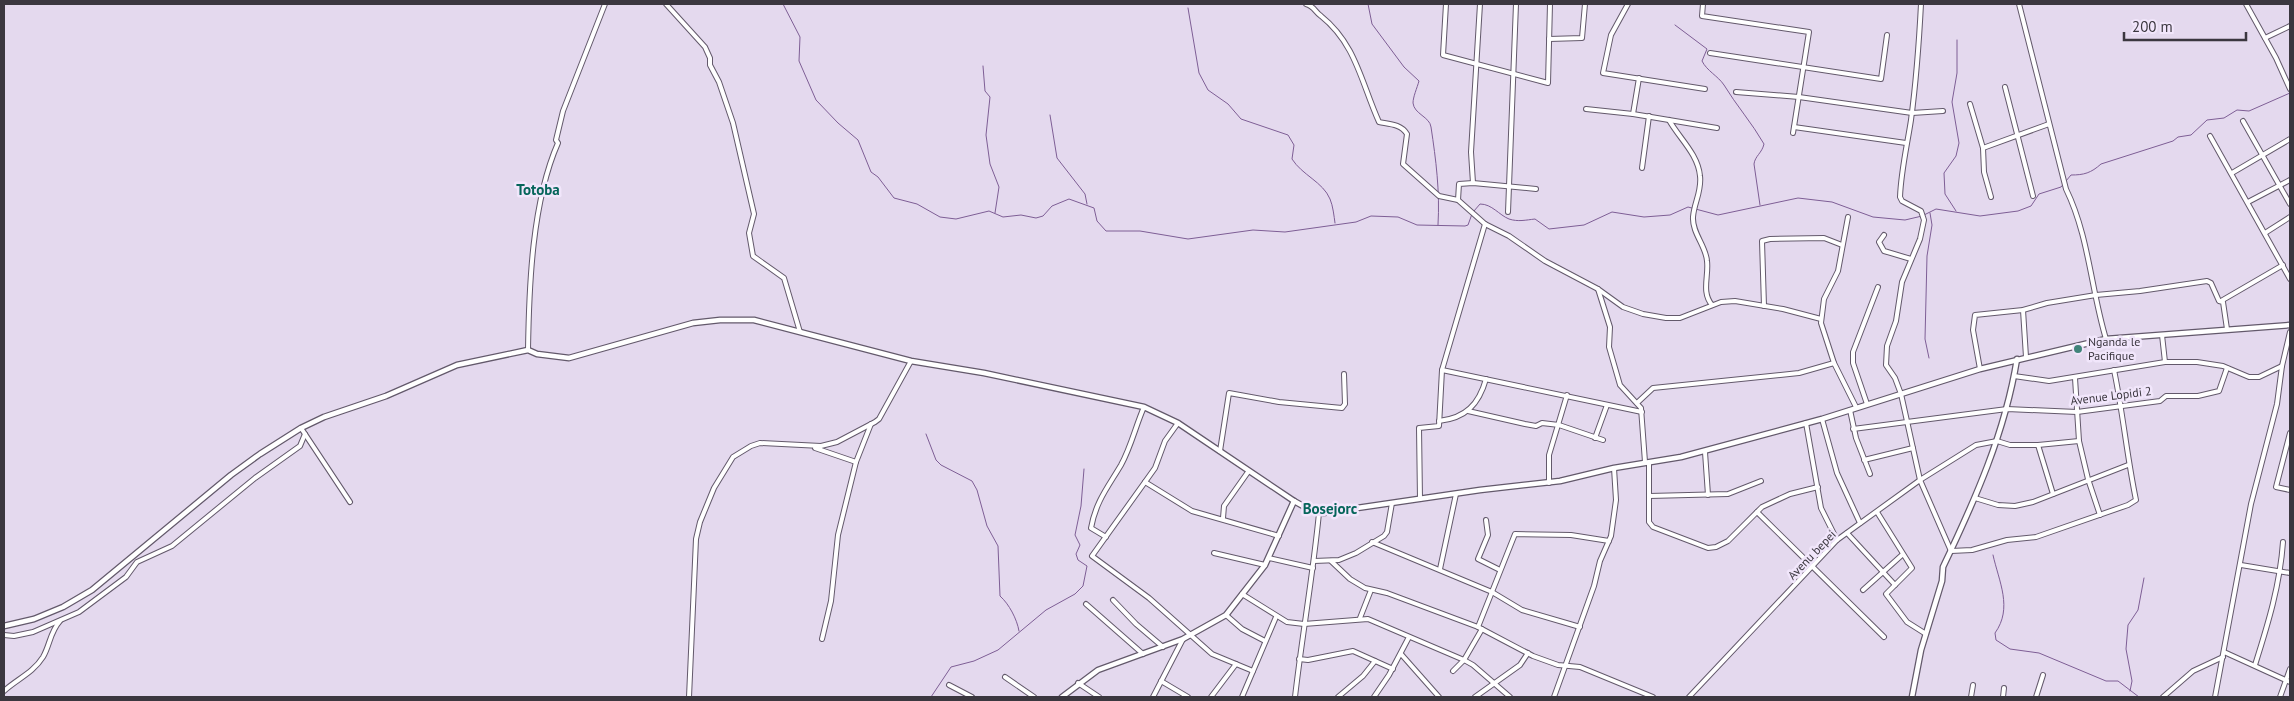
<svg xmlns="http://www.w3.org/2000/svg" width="2294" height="701" font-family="'PT Sans',sans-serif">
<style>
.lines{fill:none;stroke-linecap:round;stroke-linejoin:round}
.stream{stroke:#7e5e95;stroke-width:1}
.minor-casing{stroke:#63596b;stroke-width:6}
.tertiary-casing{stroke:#63596b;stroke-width:7}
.minor{stroke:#fff;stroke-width:4}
.tertiary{stroke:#fff;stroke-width:4.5}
.poi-dot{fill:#40847a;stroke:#f1e6fb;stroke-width:2}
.labels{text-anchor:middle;stroke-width:5;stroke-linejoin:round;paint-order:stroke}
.poi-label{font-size:12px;fill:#3b373f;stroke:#f1e6fb;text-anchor:start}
.street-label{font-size:12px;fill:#3b373f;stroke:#f1e6fb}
.quarter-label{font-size:15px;font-weight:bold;fill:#05655a;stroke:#f1e6fb}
</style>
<rect width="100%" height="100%" fill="#e4d9ee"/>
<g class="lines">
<g class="stream">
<path d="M783,4L800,37L799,61L816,100L838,123L858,140L871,172L878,177L894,198L917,204L940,217L956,219L989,211L1003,217L1021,215L1036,218L1043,216L1052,206L1069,199L1094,208L1097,221L1106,231H1140L1188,239L1253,230L1285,232L1356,222L1371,216L1398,217L1417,225L1465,226L1468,225L1472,214"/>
<path d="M1368,4L1372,24L1404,67L1419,81C1417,88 1413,97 1413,103C1414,114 1430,117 1431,127C1436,160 1440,191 1438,225"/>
<path d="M1188,8L1199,73L1208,90L1228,104L1241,119L1288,135L1294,145L1292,159C1302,175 1323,182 1330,199C1333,206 1334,216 1335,223"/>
<path d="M1675,25L1707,49L1702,61C1707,71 1718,76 1724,85C1736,105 1752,123 1764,144C1762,153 1755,156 1754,164L1760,205"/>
<path d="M983,66L985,91L990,97L986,135L990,164L999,187L995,213"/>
<path d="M1050,115L1057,158L1085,194L1087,204"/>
<path d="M1474,211L1480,204C1492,204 1499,215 1509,219C1518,222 1526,220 1535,219L1549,229L1584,225L1612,212L1644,217L1670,215L1688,207L1718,215L1798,198L1832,202L1873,217L1905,220L1922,216L1936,209L1980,216L2018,211L2031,206L2039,194L2061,187L2071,175C2084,175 2091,173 2101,164L2173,141L2178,137L2191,135L2207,120L2224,118L2237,110L2249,111L2290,93"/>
<path d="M1956,211L1945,194L1944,173L1956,156L1959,143L1952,102L1957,73V40"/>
<path d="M1929,358L1925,339L1927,256L1932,225L1930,213"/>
<path d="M926,434L936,460L941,465L972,481L977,490L987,526L998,546L1000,596C1009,604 1017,619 1019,631"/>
<path d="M1993,555C1999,582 2013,608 1995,633L1996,640L2010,649L2039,653L2106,681H2118L2139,697"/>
<path d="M2130,691L2132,681L2126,649L2128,625L2138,610L2144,578"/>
<path d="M931,697L951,667L974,661L998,650L1046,610L1075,594L1083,586L1087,566L1078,560L1076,554L1080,545L1075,535L1081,506L1084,469"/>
</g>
<g class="minor-casing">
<g id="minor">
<path d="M666,4L705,47L710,58V65L719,82L733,123L754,214L749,233L753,256L784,278L800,332"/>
<path d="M1306,4C1314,6 1315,12 1321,16C1356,44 1361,82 1379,122C1389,124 1401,124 1407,134L1403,164L1439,196L1458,200L1485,224L1509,236L1545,261L1598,289L1623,307L1643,314L1666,318H1680L1721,302L1735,301L1783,309L1821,319"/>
<path d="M1446,4L1443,55L1548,83L1550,4"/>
<path d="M1628,4L1611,35L1603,73L1705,89"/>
<path d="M1703,4L1702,16L1809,32L1793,133"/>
<path d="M1921,4C1919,43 1916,82 1911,120C1907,146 1901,171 1900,197L1902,201L1921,211L1924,220L1920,239L1902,282L1896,321L1887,346L1886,365L1895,378L1901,394L1920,480L1951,551L1972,550L2007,540L2036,537L2128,505L2136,500C2127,457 2123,413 2114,370"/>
<path d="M2019,4L2066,189C2089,236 2091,290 2106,339"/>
<path d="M2246,4L2276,58L2290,89"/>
<path d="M2265,38L2290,26"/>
<path d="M1549,39L1582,38L1585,4"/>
<path d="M1710,53L1881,79L1887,35"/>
<path d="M2005,87L2033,196"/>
<path d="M1736,92L1799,97L1912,113L1943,111"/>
<path d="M1970,104L1983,148L1984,172L1991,197"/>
<path d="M1586,109L1633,114L1717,128"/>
<path d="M1633,114L1639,78"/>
<path d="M1669,120C1679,138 1698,154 1700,176C1702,191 1694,203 1693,217C1692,233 1706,246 1707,261C1709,276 1701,292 1712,305"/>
<path d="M2243,121L2290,204"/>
<path d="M1794,127L1906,143"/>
<path d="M2210,136L2290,279"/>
<path d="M1983,148L2049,124"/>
<path d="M1642,168L1649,116"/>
<path d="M2232,173L2290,139"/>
<path d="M1473,183L1471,152L1480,4"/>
<path d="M1458,200L1459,184L1473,183L1536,189"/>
<path d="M2248,202L2290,180"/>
<path d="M1508,212L1516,4"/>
<path d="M1848,217L1838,271L1824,299L1821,323L1834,363L1856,407"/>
<path d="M2265,233L2290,217"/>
<path d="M1884,235L1879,242L1884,251L1911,259"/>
<path d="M1598,289L1610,327L1609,347L1620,385L1641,408L1645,462"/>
<path d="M2221,301L2283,265"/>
<path d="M1764,306L1762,241L1770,239L1824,238L1842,245"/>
<path d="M2023,310L2026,357"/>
<path d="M2162,335L2165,362"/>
<path d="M528,350C529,286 532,202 558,143L556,140L563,111L605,4"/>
<path d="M1980,369L1973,330L1975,315L2023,310L2047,303L2096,295L2140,291L2207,281L2211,283L2219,301L2223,302L2227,329"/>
<path d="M1442,370L1642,412"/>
<path d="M2014,376L2049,381L2165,362H2197L2223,366L2249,377H2259L2282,366"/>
<path d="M2075,378L2079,441L2088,479L2100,515"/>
<path d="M1637,403L1653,388L1799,373L1834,363"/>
<path d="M1867,404L1853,363V352L1878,287"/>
<path d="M1850,410L1856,438L1870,474"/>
<path d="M1468,411L1525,424L1536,426L1542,423L1559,425L1603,440"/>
<path d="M1822,419L1837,473L1860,523"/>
<path d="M1439,421C1466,418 1479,404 1486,379"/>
<path d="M1178,423L1165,441L1155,468L1092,556L1149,598L1212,654L1253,671"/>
<path d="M1806,423L1821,508L1837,540"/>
<path d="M301,428L350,502"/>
<path d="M1853,429L2007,409L2077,412L2160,401L2166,396H2198L2219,391L2227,368"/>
<path d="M2290,433L2276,487L2290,490"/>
<path d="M1595,438L1607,405"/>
<path d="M2038,445L2053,494"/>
<path d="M815,448L856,462"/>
<path d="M1220,451L1229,393L1279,402L1342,408L1345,404L1344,374"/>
<path d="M1705,452L1708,495"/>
<path d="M1864,460L1913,448"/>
<path d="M1649,462V522L1653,527L1708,548L1716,547L1728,541L1762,507L1790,494L1818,487"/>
<path d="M1145,482L1192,511L1279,536"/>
<path d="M1549,483V455L1567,395"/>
<path d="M1649,496L1728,494L1761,481"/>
<path d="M1975,498L1998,505L2015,506L2033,502L2128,465"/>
<path d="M1420,499L1419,428L1439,426L1442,370L1485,224"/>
<path d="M1757,512L1884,637"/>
<path d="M1877,512L1912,568L1886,594L1907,622L1926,634"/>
<path d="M1223,518L1224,506L1248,472"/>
<path d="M1486,520L1488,535L1478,559L1500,570"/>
<path d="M1847,533L1895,585"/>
<path d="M1106,537L1091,528C1096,501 1108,487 1121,465C1131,447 1136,425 1144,407"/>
<path d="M1372,542L1492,592L1522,610L1580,627"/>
<path d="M1214,553L1265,565"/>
<path d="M1269,558L1313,568"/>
<path d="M1314,561L1339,560L1356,553L1384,536L1387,532L1392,503"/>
<path d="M1331,561L1350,579L1365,588L1387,593L1478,627L1533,656L1558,665L1580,667L1653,697"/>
<path d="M2241,565L2290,573"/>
<path d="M1440,569L1456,494"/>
<path d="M1863,590L1902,555"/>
<path d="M1242,594L1287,622L1304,624L1368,619L1464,660L1473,665L1510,697"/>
<path d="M1113,600L1136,624L1163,647"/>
<path d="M1086,604L1143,654"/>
<path d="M1226,615L1242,629L1265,641"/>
<path d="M1360,618L1371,590"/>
<path d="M1478,627L1515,534L1571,535L1609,541"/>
<path d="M4,635L14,636L33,632L79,612L126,577L137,562L172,546L255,478L300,446L305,434"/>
<path d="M822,639L831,601L838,535L856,462L871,424"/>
<path d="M2224,652L2290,682"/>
<path d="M1401,654L1439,697"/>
<path d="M1299,659L1308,660L1353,651L1393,669"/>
<path d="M2255,665C2268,624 2280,585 2283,542"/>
<path d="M1453,671L1464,660L1482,629"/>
<path d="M1005,677L1034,697"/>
<path d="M1161,681L1188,697"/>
<path d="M1078,683L1099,697"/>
<path d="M949,685L972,697"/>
<path d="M4,691C17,679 33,673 43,657C50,645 50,632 60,621"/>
<path d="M689,697L696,539L700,522L714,488L733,457L751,446L760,443L821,446L837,442L875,422L879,419L911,361"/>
<path d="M1153,697L1183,639"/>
<path d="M1211,697L1236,664"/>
<path d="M1242,697L1276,617"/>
<path d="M1295,697C1302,636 1313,575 1319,513"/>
<path d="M1338,697L1363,676L1375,661"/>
<path d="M1374,697L1389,675L1409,637"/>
<path d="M1475,697L1520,665L1528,653"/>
<path d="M1554,697L1594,586L1600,561L1611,536L1616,500L1614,468"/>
<path d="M1689,697L1837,540L1920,480L1976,445L1997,441L2010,445H2038L2079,441"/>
<path d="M1971,697L1973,685"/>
<path d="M2003,697L2004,688"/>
<path d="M2036,697L2043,675"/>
<path d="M2163,697L2193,671L2223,657"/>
<path d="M2215,697L2251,504L2277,404L2282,366L2290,332"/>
<path d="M2280,697L2290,669"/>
</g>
</g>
<g class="tertiary-casing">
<g id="tertiary">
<path d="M4,626L34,619L63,607L92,590L231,475L260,454L301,428L324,417L386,396L457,365L528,350L537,354L569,358L693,323L720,320H754L911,361L984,373L1144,407L1178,423L1294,501L1314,512L1323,513L1480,490L1560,481L1614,468L1681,457L1822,419L1980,369L2106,339L2290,325"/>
<path d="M1062,697L1098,670L1183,639L1226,615L1265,565L1294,501"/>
<path d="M1912,697L1921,650L1942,581L1943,567C1975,500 2005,433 2017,359"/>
</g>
</g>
<use href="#minor" class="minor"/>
<use href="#tertiary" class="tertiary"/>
</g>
<circle class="poi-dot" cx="2078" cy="349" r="5"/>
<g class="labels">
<g class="poi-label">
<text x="2088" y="346">Nganda le<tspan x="2088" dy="14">Pacifique</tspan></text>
</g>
<g class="street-label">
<text transform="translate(2111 396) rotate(-7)" y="4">Avenue Lopidi 2</text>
<text transform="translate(1812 555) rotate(-46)" y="4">Avenu bepei</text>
</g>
<g class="quarter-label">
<text x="538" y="195">Totoba</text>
<text x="1330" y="514">Bosejorc</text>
</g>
</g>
<rect width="2294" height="701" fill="none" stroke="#3b373f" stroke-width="10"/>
<path d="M2124 32v8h122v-8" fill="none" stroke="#3b373f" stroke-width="2.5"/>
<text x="2132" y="32" font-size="15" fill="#3b373f" stroke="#f1e6fb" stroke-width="4" paint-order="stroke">200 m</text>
</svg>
